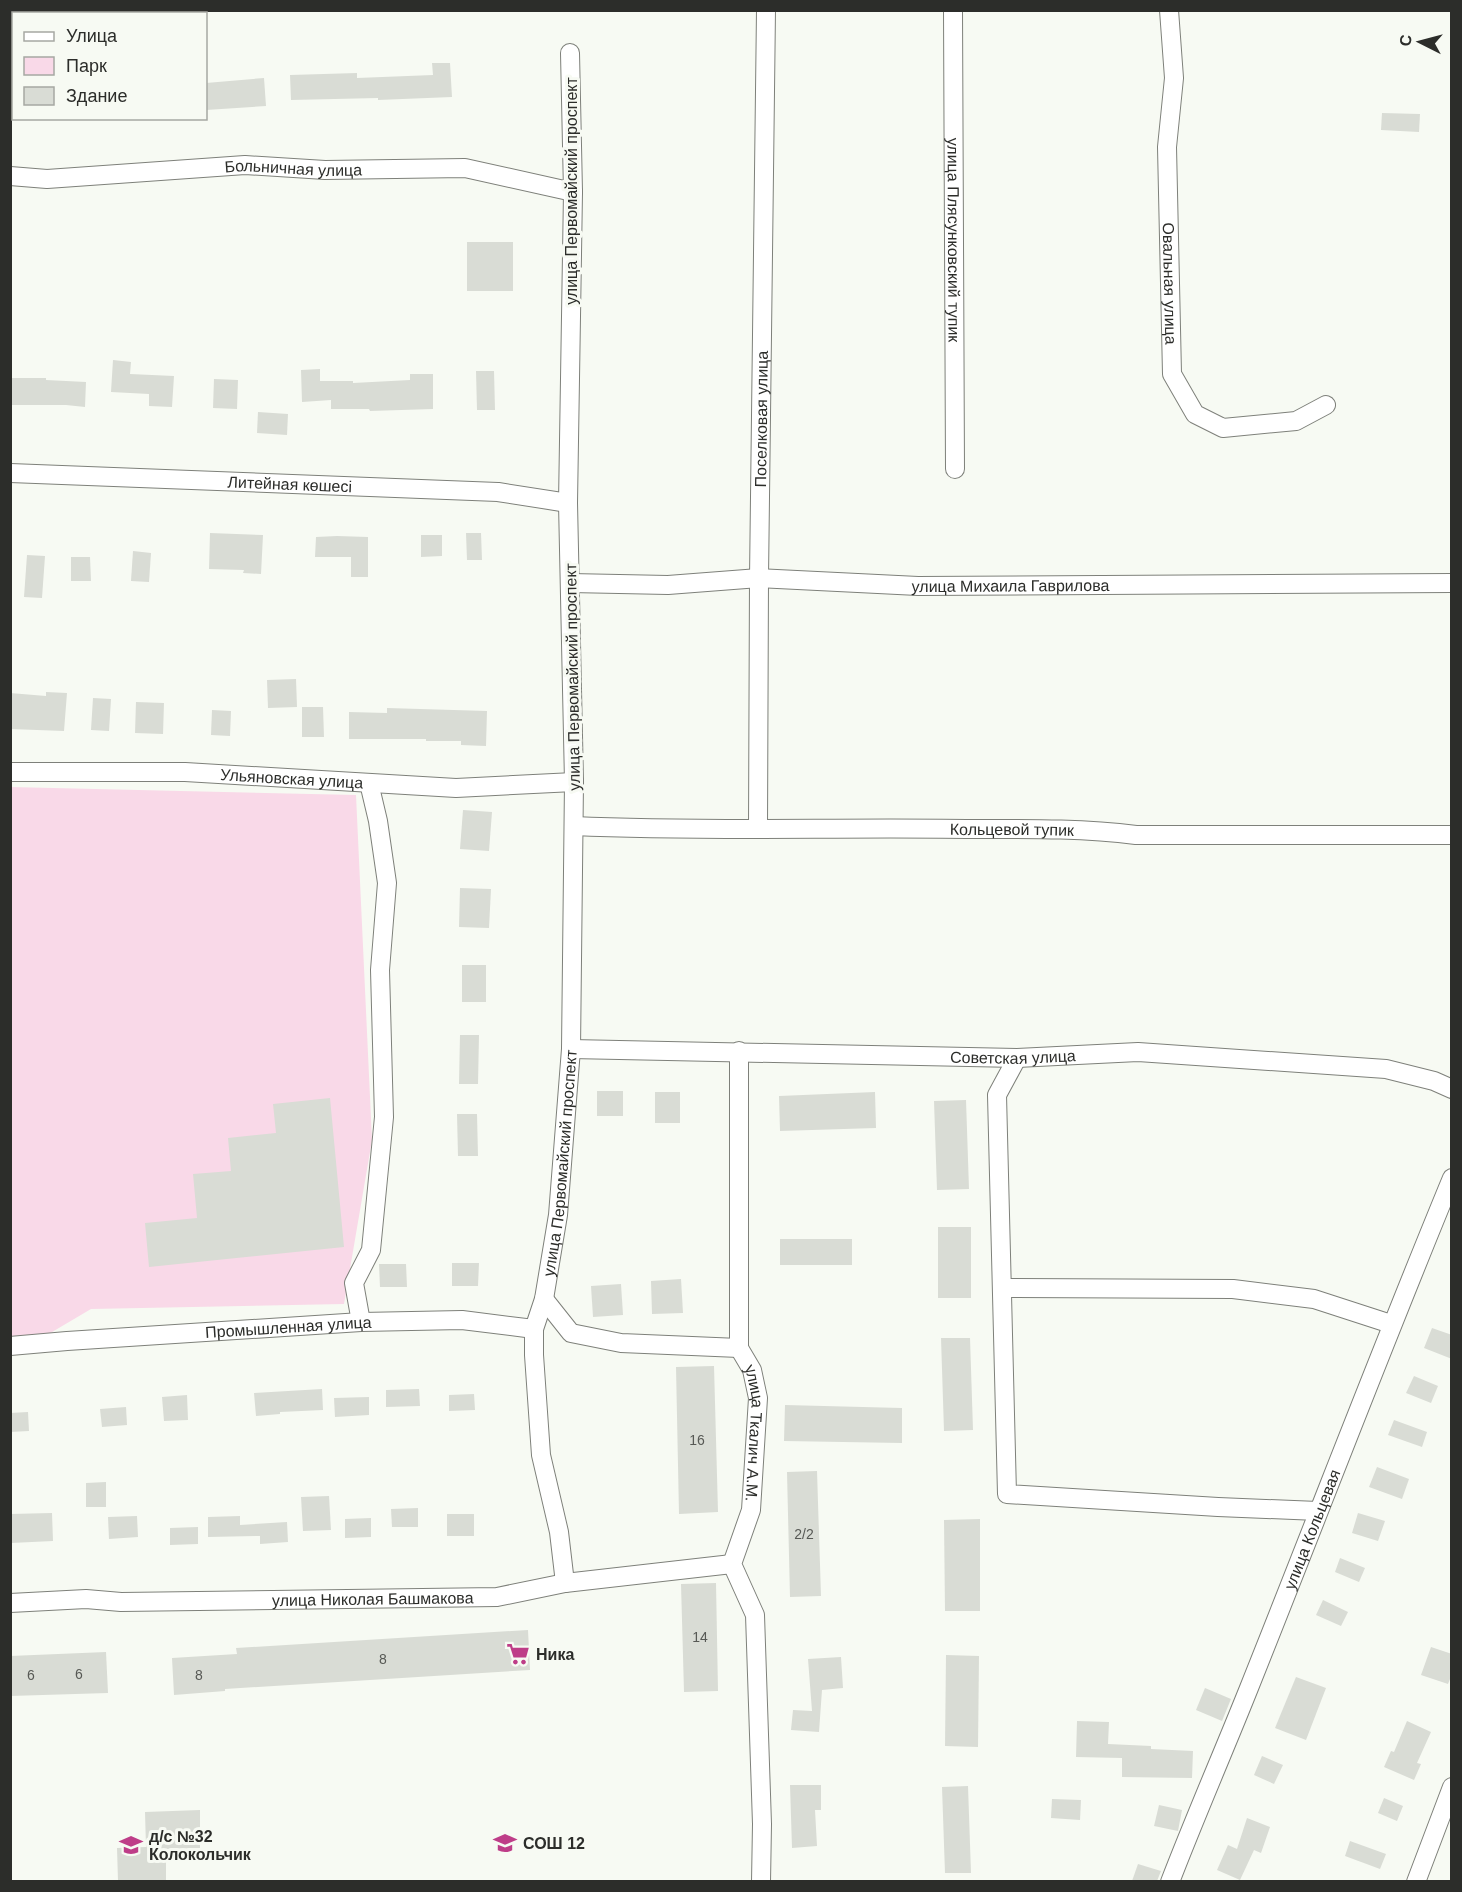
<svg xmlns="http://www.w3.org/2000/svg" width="1462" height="1892" font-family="Helvetica,sans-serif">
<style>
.green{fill:#f9d9e8}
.building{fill:#d9dcd5}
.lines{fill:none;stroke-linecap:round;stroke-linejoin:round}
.minor-casing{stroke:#7e807a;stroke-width:20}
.minor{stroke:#fff;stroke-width:18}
.labels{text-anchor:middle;stroke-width:6;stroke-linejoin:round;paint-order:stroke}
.number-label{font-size:14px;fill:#575955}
.street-label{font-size:16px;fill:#2c2d2a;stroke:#f7faf3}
.poi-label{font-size:16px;font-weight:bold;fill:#2c2d2a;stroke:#f7faf3;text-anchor:start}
</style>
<rect width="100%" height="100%" fill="#f7faf3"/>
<path class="green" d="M10,787L356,795L372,1140L344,1304L91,1309L47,1335L11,1336Z"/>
<g class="building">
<path d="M432,63H450L452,97L378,100V98L291,100L290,75L357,73V78L433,75Z"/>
<path d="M264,78L266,106L206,110V83Z"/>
<path d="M1382,113L1420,114L1419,132L1381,130Z"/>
<rect x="467" y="242" width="46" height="49"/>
<path d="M113,360L131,362L130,374L174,376L172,407L149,406V394L111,392Z"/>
<path d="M320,369V381H353V383L410,380V374H433V409L370,411L369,409H331V400L302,402L301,370Z"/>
<path d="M476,371H494L495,410H477Z"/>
<path d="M12,378H46V380L86,382L85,407L66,405H12Z"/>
<path d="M214,379L238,380L237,409L213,408Z"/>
<path d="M258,412L288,414L287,435L257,433Z"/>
<path d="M210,533L263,535L261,574L243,573L244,570L209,569Z"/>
<path d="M466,533H481L482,560H467Z"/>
<path d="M421,535H442V556L421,557Z"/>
<path d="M337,536L368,537V577H351V557H315L316,537Z"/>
<path d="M133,551L151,553L149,582L131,581Z"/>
<path d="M27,555L45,556L42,598L24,597Z"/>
<path d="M71,557H90L91,581H71Z"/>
<path d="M296,679L297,707L268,708L267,680Z"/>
<path d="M46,692L67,693L64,731L10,729V693L46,696Z"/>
<path d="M93,698L111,699L109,731L91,730Z"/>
<path d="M136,702L164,703L163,734L135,733Z"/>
<path d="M302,707H323L324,737H302Z"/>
<path d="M387,708L487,711L486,746L461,745V741H426V739H349V712L387,713Z"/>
<path d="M212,710L231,711L230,736L211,735Z"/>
<path d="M463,810L492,812L489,851L460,849Z"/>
<path d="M460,888L491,889L489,928L459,927Z"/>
<rect x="462" y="965" width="24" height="37"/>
<path d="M460,1035H479L478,1084H459Z"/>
<rect x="597" y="1091" width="26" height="25"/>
<rect x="655" y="1092" width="25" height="31"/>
<path d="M875,1092L876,1128L780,1131L779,1096Z"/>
<path d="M330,1098L344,1247L149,1267L145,1223L197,1218L193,1174L231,1171L228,1138L276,1133L273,1104Z"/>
<path d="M966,1100L969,1189L937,1190L934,1101Z"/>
<path d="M457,1114H477L478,1156H458Z"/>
<rect x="938" y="1227" width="33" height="71"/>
<rect x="780" y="1239" width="72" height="26"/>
<path d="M452,1263H479L478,1286H452Z"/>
<path d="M379,1264H406L407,1287H380Z"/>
<path d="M681,1279L683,1313L652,1314L651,1281Z"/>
<path d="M621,1284L623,1315L593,1317L591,1286Z"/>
<path d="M1432,1328L1452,1335V1359L1424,1348Z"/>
<path d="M941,1338H970L973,1430L944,1431Z"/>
<path d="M714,1366L718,1512L679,1514L676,1367Z"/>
<path d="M1414,1376L1438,1386L1431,1403L1406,1393Z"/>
<path d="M322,1389L323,1410L280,1412V1414L256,1416L254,1393Z"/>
<path d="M419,1389L420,1406L386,1407V1390Z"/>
<path d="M474,1394L475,1410L449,1411V1395Z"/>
<path d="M187,1395L188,1420L164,1421L162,1397Z"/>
<path d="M369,1397V1415L335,1417L334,1398Z"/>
<path d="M785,1405L902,1408V1443L784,1441Z"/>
<path d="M126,1407L127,1425L102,1427L100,1409Z"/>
<path d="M28,1412L29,1431L10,1432V1413Z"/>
<path d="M1394,1420L1427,1432L1422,1447L1388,1435Z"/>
<path d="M1377,1467L1409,1479L1402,1499L1369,1487Z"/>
<path d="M817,1471L821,1596L790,1597L787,1472Z"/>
<path d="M106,1482V1507H86V1483Z"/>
<path d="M329,1496L331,1530L303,1531L301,1497Z"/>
<path d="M418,1508V1527H392L391,1509Z"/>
<path d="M52,1513L53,1541L11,1543L10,1514Z"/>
<path d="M1358,1513L1385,1521L1378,1541L1352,1533Z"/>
<rect x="447" y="1514" width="27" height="22"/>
<path d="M137,1516L138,1537L109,1539L108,1517Z"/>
<path d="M240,1516V1525L287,1522L288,1542L260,1544V1536L208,1537V1517Z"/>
<path d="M371,1518V1537L345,1538V1519Z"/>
<path d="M980,1519V1611H945L944,1520Z"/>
<path d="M198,1527V1544L170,1545V1528Z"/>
<path d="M1340,1558L1365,1568L1359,1582L1335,1572Z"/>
<path d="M716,1583L718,1691L684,1692L681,1584Z"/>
<path d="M1323,1600L1348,1612L1341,1626L1316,1615Z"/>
<path d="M528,1630L530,1670L225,1689V1691L174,1695L172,1658L237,1654L236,1648Z"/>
<path d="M1431,1647L1452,1654V1674L1448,1684L1421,1675Z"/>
<path d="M106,1652L108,1693L10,1696V1656Z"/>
<path d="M946,1655L979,1656L978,1747L945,1746Z"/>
<path d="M841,1657L843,1688L822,1690L819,1732L791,1730L793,1710L812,1711L808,1659Z"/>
<path d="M1296,1677L1326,1688L1306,1740L1275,1728Z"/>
<path d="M1205,1688L1231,1699L1222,1721L1196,1710Z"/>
<path d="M1077,1721L1109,1722L1108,1744L1151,1746V1749L1193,1751L1192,1778L1122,1777V1758L1076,1757Z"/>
<path d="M1407,1721L1431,1732L1417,1763L1421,1764L1414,1780L1384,1767L1391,1751L1394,1752Z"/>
<path d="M1262,1756L1283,1765L1274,1784L1254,1775Z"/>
<path d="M790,1785H821V1810H815L817,1846L792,1848Z"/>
<path d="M968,1786L971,1873H945L942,1787Z"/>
<path d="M1384,1798L1403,1806L1397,1821L1378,1813Z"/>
<path d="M1052,1799L1081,1800L1080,1820L1051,1818Z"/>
<path d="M1159,1805L1182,1810L1178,1831L1154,1826Z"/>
<path d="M200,1810V1848L166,1849V1881H118L117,1848L146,1847L145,1812Z"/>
<path d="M1247,1818L1270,1827L1261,1853L1254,1850L1240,1880L1217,1870L1228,1845L1237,1849Z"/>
<path d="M1350,1841L1386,1854L1380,1869L1345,1856Z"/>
<path d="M1138,1864L1161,1871L1157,1881H1132Z"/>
</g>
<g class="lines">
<g class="minor-casing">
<g id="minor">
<path id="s1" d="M953,10L955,469"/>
<path id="s2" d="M1169,10L1174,78L1167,147L1172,374L1195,414L1223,428L1296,421L1326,405"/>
<path id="s3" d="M10,176L47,179L245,165L325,170L465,168L573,192"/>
<path id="s4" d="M10,473L498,492L568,503"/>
<path id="s5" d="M570,583L668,585L759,578L918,586L1452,583"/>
<path id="s6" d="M10,772H185L456,788L574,782"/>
<path id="s7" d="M574,826C705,832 836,827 967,829C1023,829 1080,828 1136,835H1452"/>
<path id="s8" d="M758,829L759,578L766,10"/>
<path id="s9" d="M571,1049L1017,1058L1138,1052L1386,1069L1434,1081L1452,1089"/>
<path id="s10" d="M739,1051V1348L752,1370L758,1398L751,1510L732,1564L755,1615L762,1824L761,1882"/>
<path d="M1017,1058L997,1095L1007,1494L1218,1507L1318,1511"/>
<path d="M1003,1288L1233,1289L1314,1299L1391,1324"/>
<path d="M544,1299L571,1333L621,1343L739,1348"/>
<path d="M361,1322L354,1283L371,1250L384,1117L380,970L387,883L378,821L369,783"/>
<path d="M534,1329V1355L541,1455L559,1532L565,1583"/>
<path id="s11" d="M10,1346L67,1341L361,1322L462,1320L534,1329L544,1299L558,1215L571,1049L574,782L568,503L573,192L570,53"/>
<path id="s12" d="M10,1603L86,1599L121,1602L497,1597L565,1583L732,1564"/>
<path id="s13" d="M1170,1882C1195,1817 1223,1753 1249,1688C1317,1518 1382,1347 1452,1178"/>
<path d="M1416,1882L1452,1787"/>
</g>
</g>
<use href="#minor" class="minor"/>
</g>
<defs>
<g id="supermarket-bare" transform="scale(1.8)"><path d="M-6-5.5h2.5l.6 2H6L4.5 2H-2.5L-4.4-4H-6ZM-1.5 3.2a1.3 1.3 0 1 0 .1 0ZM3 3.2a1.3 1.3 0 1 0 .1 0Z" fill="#be3d88" stroke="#f7faf3" stroke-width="2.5" paint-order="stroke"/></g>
<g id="school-bare" transform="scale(1.8)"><path d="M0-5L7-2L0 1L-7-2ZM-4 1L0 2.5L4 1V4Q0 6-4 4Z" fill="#be3d88" stroke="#f7faf3" stroke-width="2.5" paint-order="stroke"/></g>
</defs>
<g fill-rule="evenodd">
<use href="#supermarket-bare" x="518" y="1654"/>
<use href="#school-bare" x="505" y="1843"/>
<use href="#school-bare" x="131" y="1845"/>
</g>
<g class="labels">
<g class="number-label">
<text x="697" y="1445">16</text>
<text x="804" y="1539">2/2</text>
<text x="700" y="1642">14</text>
<text x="383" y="1664">8</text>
<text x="79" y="1679">6</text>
<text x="31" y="1680">6</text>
<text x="199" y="1680">8</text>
</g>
<g class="street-label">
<text dy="6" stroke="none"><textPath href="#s3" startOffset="284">Больничная улица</textPath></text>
<text transform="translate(571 191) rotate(-90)" y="6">улица Первомайский проспект</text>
<text dy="6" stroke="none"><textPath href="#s1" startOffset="230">улица Плясунковский тупик</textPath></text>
<text dy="6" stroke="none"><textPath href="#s2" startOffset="274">Овальная улица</textPath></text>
<text dy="6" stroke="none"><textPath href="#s8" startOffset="410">Поселковая улица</textPath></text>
<text dy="6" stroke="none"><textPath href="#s4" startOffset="280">Литейная көшесі</textPath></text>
<text dy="6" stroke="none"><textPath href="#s5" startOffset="441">улица Михаила Гаврилова</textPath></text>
<text transform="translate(572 677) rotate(-91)" y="6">улица Первомайский проспект</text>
<text dy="6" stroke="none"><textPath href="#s6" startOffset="282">Ульяновская улица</textPath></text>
<text dy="6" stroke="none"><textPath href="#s7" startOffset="438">Кольцевой тупик</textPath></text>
<text dy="6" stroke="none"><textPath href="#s9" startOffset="442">Советская улица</textPath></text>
<text dy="6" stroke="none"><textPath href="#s11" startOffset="694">улица Первомайский проспект</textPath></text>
<text dy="6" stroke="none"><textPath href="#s11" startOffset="279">Промышленная улица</textPath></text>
<text dy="6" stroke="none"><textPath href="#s10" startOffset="386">улица Ткалич А.М.</textPath></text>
<text dy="6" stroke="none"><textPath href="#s13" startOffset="380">улица Кольцевая</textPath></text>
<text dy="6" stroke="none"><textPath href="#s12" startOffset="363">улица Николая Башмакова</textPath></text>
</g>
<g class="poi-label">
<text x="536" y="1660">Ника</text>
<text x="149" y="1842">д/с №32<tspan x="149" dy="18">Колокольчик</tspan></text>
<text x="523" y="1849">СОШ 12</text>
</g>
</g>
<rect width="1462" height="1892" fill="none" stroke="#2c2d2a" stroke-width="24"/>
<rect x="12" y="12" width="195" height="108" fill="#f7faf3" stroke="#a6a8a3" stroke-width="1.5"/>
<rect x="24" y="32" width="30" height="9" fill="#ffffff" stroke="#a6a8a3" stroke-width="1.5"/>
<text x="66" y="42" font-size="18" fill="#2c2d2a">Улица</text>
<rect x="24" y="57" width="30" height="18" fill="#f9d9e8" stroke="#a6a8a3" stroke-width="1.5"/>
<text x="66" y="72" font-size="18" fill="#2c2d2a">Парк</text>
<rect x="24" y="87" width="30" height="18" fill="#d9dcd5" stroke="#a6a8a3" stroke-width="1.5"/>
<text x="66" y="102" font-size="18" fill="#2c2d2a">Здание</text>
<g transform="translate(1420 42) rotate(276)" stroke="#f7faf3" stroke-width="4.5" paint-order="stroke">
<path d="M0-4.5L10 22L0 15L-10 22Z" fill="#2c2d2a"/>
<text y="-9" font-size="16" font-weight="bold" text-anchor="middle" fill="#2c2d2a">С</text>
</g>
</svg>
